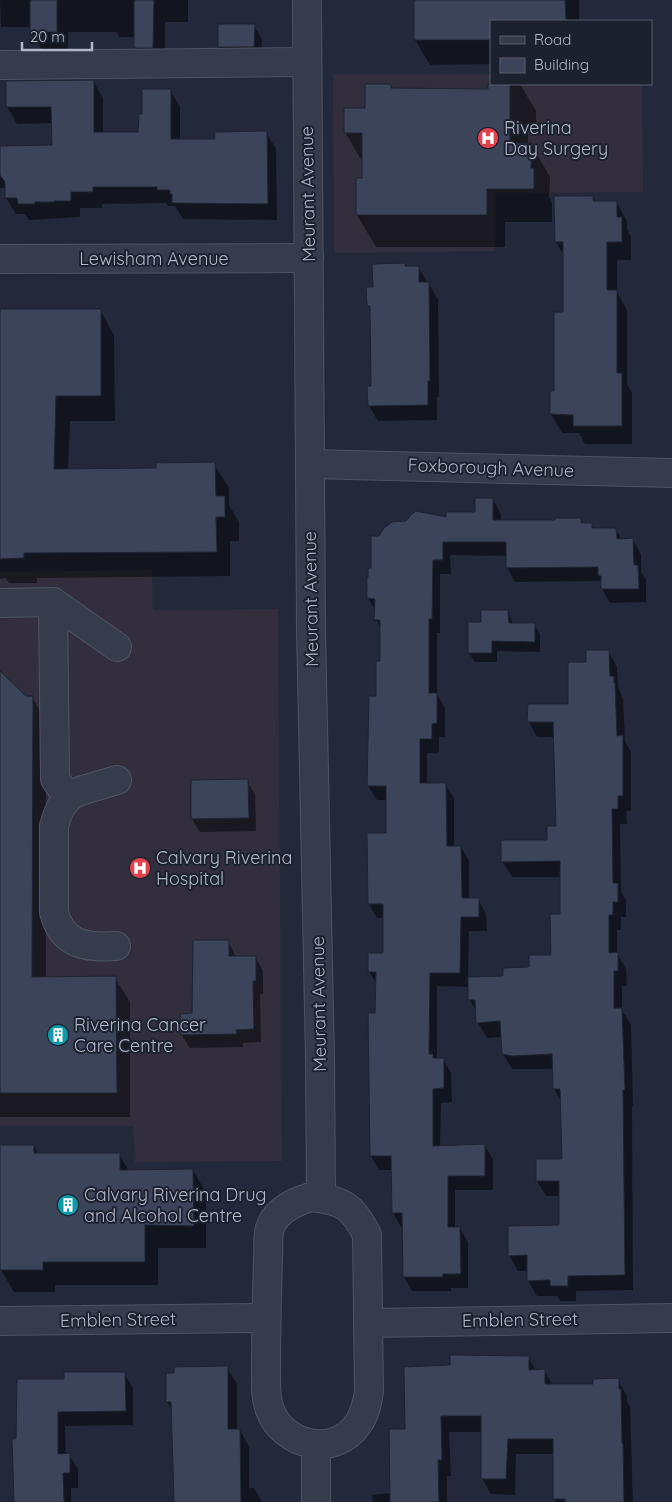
<svg xmlns="http://www.w3.org/2000/svg" width="672" height="1502" font-family="Quicksand,sans-serif">
<style>
.medical{fill:#322e3d}
.shadow{fill:#0007}
.building{fill:#3c4459;stroke:#1d2332}
.lines{fill:none;stroke-linecap:round;stroke-linejoin:round}
.minor-casing{stroke:#4e5463;stroke-width:30}
.minor{stroke:#363c4b;stroke-width:28}
.labels{text-anchor:middle;stroke-width:4;stroke-linejoin:round;paint-order:stroke}
.poi-label{font-size:18px;fill:#b2b7c7;stroke:#1c2130;text-anchor:start}
.street-label{font-size:18px;fill:#b2b7c7;stroke:#1c2130}
</style>
<rect width="100%" height="100%" fill="#23293b"/>
<g class="medical">
<path d="M333,74H491V84H642L643,192L495,193V251L334,253Z"/>
<path d="M152,570L153,610L278,609L282,1161L135,1162L133,1126H0V572Z"/>
</g>
<g class="shadow">
<path d="M0,0H188V22H165V68H147L135,48V37H119L117,32H68V52H43L31,31V27H1Z"/>
<path d="M415,0H579V21H491V64L430,65L415,40Z"/>
<path d="M254,26L262,39L261,60H227L219,47Z"/>
<path d="M490,78L491,84H520L536,111V131H528V144H531L550,177L549,197L552,202V222H505V247H376L357,215L363,179V163L345,132L366,109L391,85L393,90H489Z"/>
<path d="M93,81L103,98V133H140L144,115L170,90L180,107V140H217L266,132L276,149L277,220L183,219L175,206H168L166,203L102,204V208H80V217L29,220L25,214H16L6,198V188H0V147L53,146V123L17,124L7,107V82Z"/>
<path d="M593,197L595,202H616L627,221V229L631,237V260H617V292L627,310V384L632,393V444H585L579,433H562L551,414V392H555L565,313L564,256L556,242Z"/>
<path d="M404,265L406,267H418L438,299L439,397H437V420L378,421L369,406L373,387L372,312L368,306L374,288Z"/>
<path d="M100,310L114,335L115,421H70L68,470L157,469L214,464L229,488V505L239,522V541H230V576L37,578V583H9L6,578L0,579V311Z"/>
<path d="M493,500L501,514V521H556L580,519L583,524H591L594,530H616L622,540H633L641,554V572L646,580V602L610,603L602,589V581L515,582L507,567V556L450,555L451,574H440V633H437V694L445,708V737H439V753H427V784H445L454,798V847H461L469,861V899H478L486,914L487,931H469L468,978H505L530,969L552,956L561,916V877H512L503,862L549,841L558,827L555,737H537L529,722L530,705H570L588,663L608,651L617,667L618,686L623,700L625,741L631,752V811H626L627,824H620L621,892L626,900V917H621V930H617V953L626,969L627,986H622V1010L631,1025L633,1106H632L633,1290L576,1291V1301H560L557,1296H537L528,1281V1271H518L509,1255L560,1227V1196H546L537,1181L563,1160L562,1102L554,1089V1069H512L503,1054L502,1037L487,1038L478,1023L477,1012L470,1000L469,987L437,986V1059H443L451,1073L452,1102L441,1103L440,1147L485,1145L493,1160V1190H455V1228H460L468,1242V1288H451V1291H412L404,1277L403,1227H401L393,1213V1170H379L371,1156L377,984L369,972L384,954V918H377L369,904L368,835H387V800H377L368,786L371,697H378L382,662V630L376,620V612L368,598V578L448,528L477,513Z"/>
<path d="M508,612L513,624H534L540,634V652L497,651V662H475L469,653Z"/>
<path d="M0,680L25,697H32L46,722V978H115L130,1002V1117H0Z"/>
<path d="M247,781L255,794L256,831L200,832L192,819V782Z"/>
<path d="M228,941L236,957H255L263,971V994H260L261,1042L243,1043V1047L190,1048L182,1035Z"/>
<path d="M0,1146H34L38,1154H119L129,1171L193,1170L206,1193V1248H158V1285H55V1292H14L1,1270L0,1258Z"/>
<path d="M528,1357L536,1371H544L553,1385H594L618,1380L627,1396V1402L630,1406L633,1502H556L554,1498V1454H516L515,1495L491,1494L482,1478L483,1432H449L451,1476H447V1502H373L372,1495L391,1493L406,1430L451,1366Z"/>
<path d="M227,1368L237,1384V1430H240L249,1447V1488H254L262,1502H175L173,1412L167,1402Z"/>
<path d="M124,1373L133,1388V1425L65,1426L66,1455H69L78,1469V1488H71V1502H15L18,1440L65,1380Z"/>
</g>
<g class="building">
<rect x="30" y="0" width="27" height="32"/>
<path d="M134,0H154L153,48H134Z"/>
<path d="M414,0H565L566,21H491V40H414Z"/>
<path d="M218,24H255L254,47H218Z"/>
<path d="M94,80V132H138L139,114H142V89H171V139H215V132L267,131L268,204L172,203V194H170V190H157V187H93V192H71V201H54L55,202H35V204H18L17,198H5V182L0,175V146L52,145L51,107H6V81Z"/>
<path d="M365,84H391V88L488,89V84H510V143H532L531,168H534V189H487V215H356V178H362V133H344V108H365Z"/>
<path d="M554,196H593V201H617V217H622V242H607V290H617V373H622V426H573V415L550,414V391H554V312H563V242H555Z"/>
<path d="M405,263V266H419V282H429L430,381H428V405L368,406L367,386H371L370,306H367L366,287H373L372,264Z"/>
<path d="M0,309H101V396H56L54,469L156,468V463L215,462L216,496H225V517H216L217,552L24,553V558L0,559Z"/>
<path d="M475,498H493V520H555V518H581V523H592V528H616L617,539L633,538L634,565H638L639,589H601V576H598V567L506,568V542H443V560H433L432,619H429V693H437V723L432,724V739H420V783H446L447,846H461L462,898H479V917H461L460,973H430L429,1054H433V1058H444V1088L433,1089V1146L485,1144V1176H448V1227H460L461,1274H443V1277H403L402,1213H392L391,1156H370L368,1013H375L376,972H368V953H383V904H368L367,833H386V786H367L369,696H376V661H380V620H374L375,599L367,598V577H368V568H371V536H379L384,528L392,522L406,521L411,515L416,511L446,517V512H475Z"/>
<path d="M481,610H508L509,623H535V642L492,641V653H468V622H481Z"/>
<path d="M586,650H609L610,676H614V683H615L617,736L623,735V796H618V809H612L613,883H618V902H613V915H609V953L618,952V971H614V1008H622L625,1090H623L625,1275L568,1276V1286H550V1280L527,1281V1255L508,1256V1226L559,1225V1181H536V1159H562L560,1089H553L552,1054L512,1056L502,1054L500,1021L476,1023L475,1000H468V977L503,976V968L529,967V955H551L550,914H560V861L501,862V840H547V826H556L553,722H527L528,704H568V662H586Z"/>
<path d="M0,671L26,696H33L32,977L116,976L117,1093H0Z"/>
<path d="M248,779L249,818L191,819V780Z"/>
<path d="M193,940H229V956H256V981H253L254,1029L236,1030L237,1034L181,1035L180,1014L192,1013Z"/>
<path d="M0,1145H34V1153H120V1170L193,1169L194,1226L145,1225V1262H43V1270H0Z"/>
<path d="M450,1355L529,1356V1370L545,1369V1384H593V1379L619,1378V1389H621L622,1443L623,1444L624,1502H565V1499H553V1439H508L506,1479H481V1416H441L442,1460H438L439,1502H390L389,1429H405L404,1367L450,1365Z"/>
<path d="M228,1366V1429H240L241,1502H174L171,1402H166V1373H174V1367Z"/>
<path d="M64,1372H125L126,1411L58,1412V1454L70,1453V1473H63L64,1502H14L12,1439H16L17,1379H64Z"/>
</g>
<g class="lines">
<g class="minor-casing">
<g id="minor">
<path d="M307,0L311,629L320,1058L321,1198"/>
<path d="M0,65L307,62"/>
<path d="M0,259L309,258"/>
<path d="M310,464L672,473"/>
<path d="M53,602L55,779L63,791L70,796"/>
<path d="M0,603L53,602L117,647"/>
<path d="M116,946C86,948 62,945 54,912V826L57,816L61,807L70,796L80,791L117,780"/>
<path d="M311,1197C342,1200 353,1206 367,1235L369,1392C367,1404 365,1414 358,1424C335,1458 283,1446 270,1410C265,1398 266,1381 266,1368C266,1332 267,1295 268,1258C269,1249 267,1237 270,1228C276,1210 294,1202 311,1197Z"/>
<path d="M0,1321L265,1318"/>
<path d="M368,1323L672,1318"/>
<path d="M316,1444V1502"/>
</g>
</g>
<use href="#minor" class="minor"/>
</g>
<defs>
<g id="hospital-disc" transform="scale(1.125)"><circle r="9.5" fill="#e0444e" stroke="#1c2130"/><path d="M-5-5h3v3.5h4V-5h3V5h-3V1.5h-4V5h-3Z" fill="#fff"/></g>
<g id="building-disc" transform="scale(1.125)"><circle r="9.5" fill="#0f9aa8" stroke="#1c2130"/><path d="M-4-6H4V6H1V3H-1V6H-4ZM-2.5-4.3h1.7v1.8h-1.7ZM.8-4.3h1.7v1.8H.8ZM-2.5-1h1.7V.8h-1.7ZM.8-1h1.7V.8H.8Z" fill="#fff"/></g>
</defs>
<g fill-rule="evenodd">
<use href="#hospital-disc" x="488" y="138"/>
<use href="#hospital-disc" x="140" y="868"/>
<use href="#building-disc" x="58" y="1035"/>
<use href="#building-disc" x="68" y="1205"/>
</g>
<g class="labels">
<g class="poi-label">
<text x="504" y="134">Riverina<tspan x="504" dy="21">Day Surgery</tspan></text>
<text x="156" y="864">Calvary Riverina<tspan x="156" dy="21">Hospital</tspan></text>
<text x="74" y="1031">Riverina Cancer<tspan x="74" dy="21">Care Centre</tspan></text>
<text x="84" y="1201">Calvary Riverina Drug<tspan x="84" dy="21">and Alcohol Centre</tspan></text>
</g>
<g class="street-label">
<text transform="translate(308 194) rotate(-91)" y="6">Meurant Avenue</text>
<text x="154" y="265">Lewisham Avenue</text>
<text transform="translate(491 468) rotate(2)" y="6">Foxborough Avenue</text>
<text transform="translate(311 599) rotate(-91)" y="6">Meurant Avenue</text>
<text transform="translate(319 1004) rotate(-91)" y="6">Meurant Avenue</text>
<text transform="translate(118 1320) rotate(-1)" y="6">Emblen Street</text>
<text transform="translate(520 1320) rotate(-1)" y="6">Emblen Street</text>
</g>
</g>
<rect x="490" y="20" width="162" height="65" fill="#1c2130" stroke="#585d6c"/>
<rect x="500" y="36" width="25" height="8" fill="#363c4b" stroke="#585d6c"/>
<text x="534" y="45" font-size="15" fill="#b2b7c7">Road</text>
<rect x="500" y="58" width="25" height="15" fill="#3c4459" stroke="#585d6c"/>
<text x="534" y="70" font-size="15" fill="#b2b7c7">Building</text>
<path d="M22 42v8h70v-8" fill="none" stroke="#b2b7c7" stroke-width="2.5"/>
<text x="30" y="42" font-size="15" fill="#b2b7c7" stroke="#1c2130" stroke-width="4" paint-order="stroke">20 m</text>
</svg>
